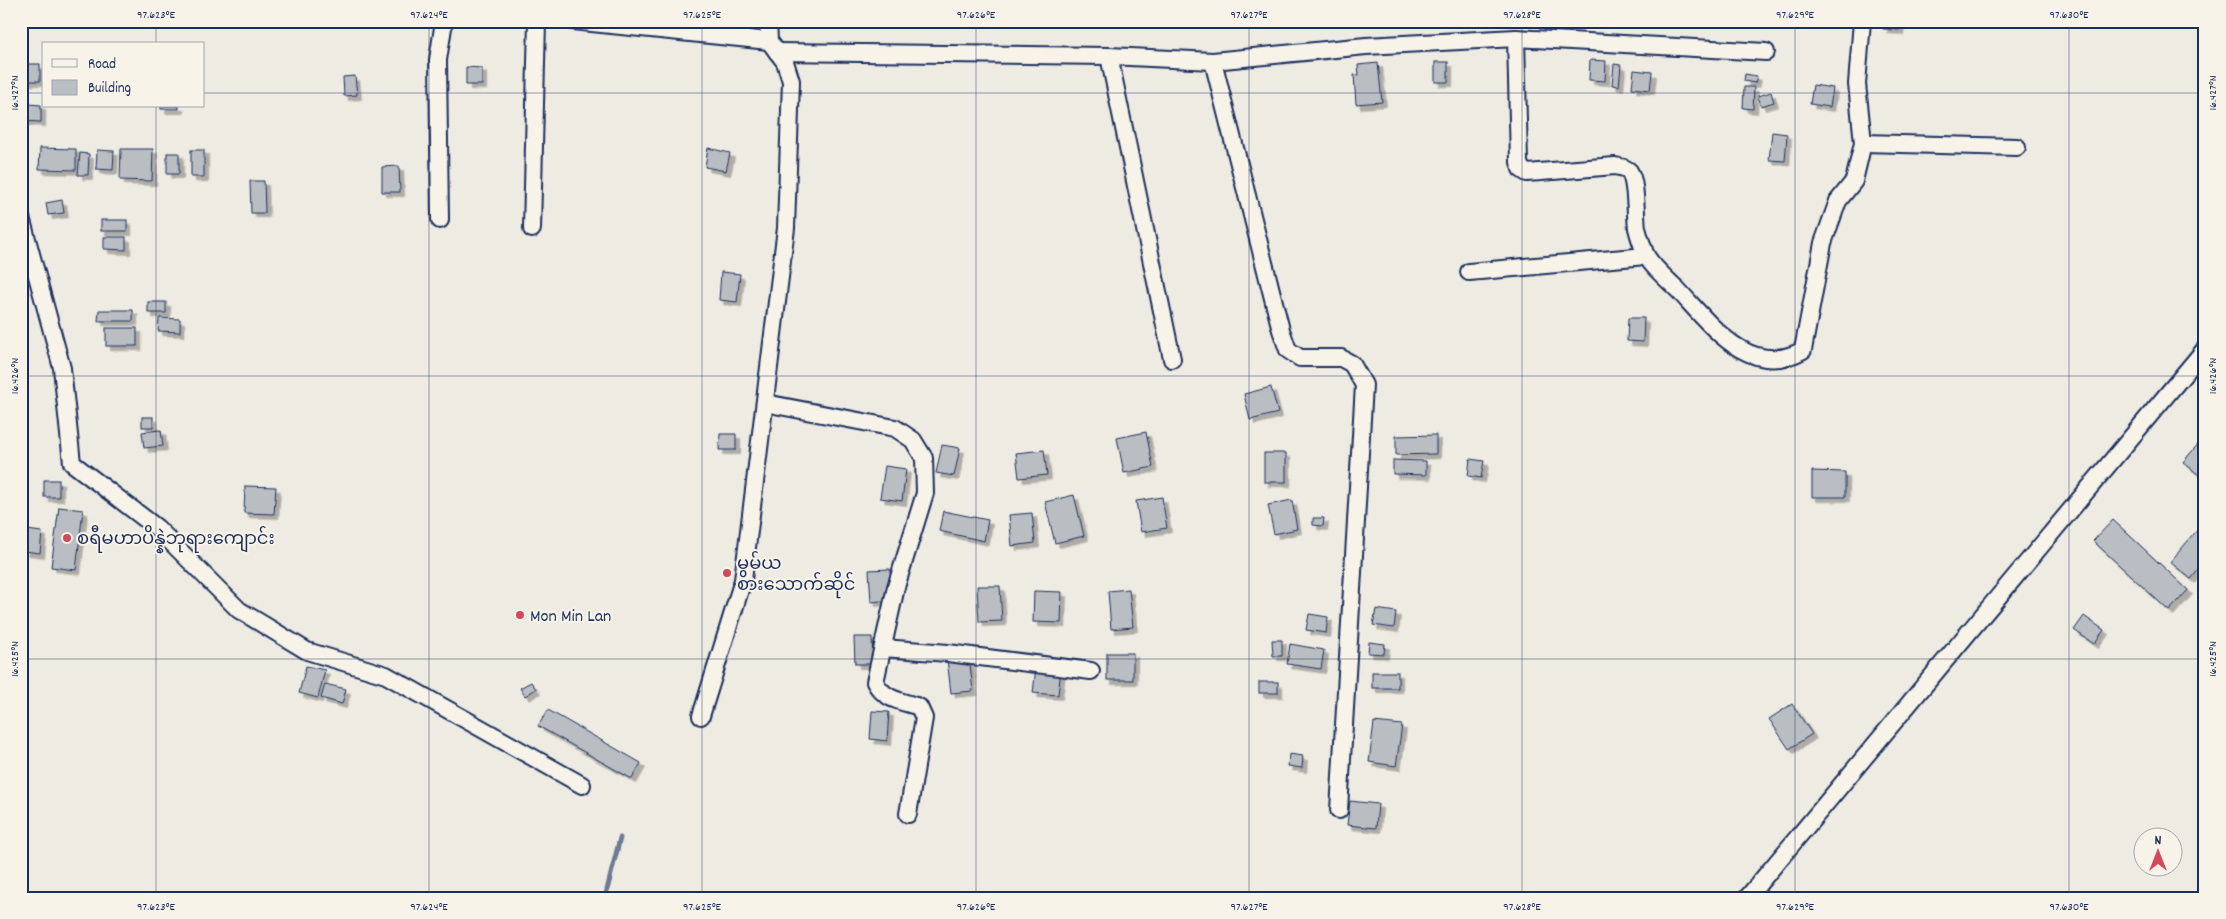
<svg xmlns="http://www.w3.org/2000/svg" width="2226" height="919" font-family="Dekko,'Noto Sans Myanmar',sans-serif">
<style>
.lines{fill:none;stroke-linecap:round;stroke-linejoin:round}
.stream{stroke:#6e7992;stroke-width:5}
.building{fill:#babdc2;stroke:#1b2f5e;filter:url(#shadow)}
.street-casing{stroke:#1b2f5e;stroke-width:20}
.street{stroke:#f7f3e8;stroke-width:16}
.ticks{fill:none;stroke:#1b2f5e;stroke-width:1;stroke-opacity:0.45}
.poi-dot{fill:#d1495b;stroke:#f7f3e8;stroke-width:2}
.labels{text-anchor:middle;stroke-width:4;stroke-linejoin:round;paint-order:stroke}
.poi-label{font-size:18px;fill:#1b2f5e;stroke:#f7f3e8;text-anchor:start}
.neatline{fill:none;stroke:#1b2f5e;stroke-width:2}
.ticks-label{font-size:12px;text-anchor:middle;fill:#1b2f5e}
</style>
<defs>
<filter id="shadow"><feDropShadow dx="4.5" dy="4.5" stdDeviation="0" flood-color="#0004"/></filter>
</defs>
<rect width="100%" height="100%" fill="#eeebe2"/>
<filter id="ink" filterUnits="userSpaceOnUse"><feTurbulence type="fractalNoise" baseFrequency=".02" numOctaves="2"/><feDisplacementMap in="SourceGraphic" scale="10" xChannelSelector="R" yChannelSelector="G"/><feConvolveMatrix kernelMatrix="1 2 1 2 8 2 1 2 1" color-interpolation-filters="sRGB"/></filter>
<g filter="url(#ink)">
<g class="lines">
<path class="stream" d="M605,898L620,838"/>
</g>
<g class="building">
<path d="M1884,21H1900L1899,30L1883,29Z"/>
<path d="M1590,60L1606,61L1605,81L1589,80Z"/>
<rect x="1435" y="62" width="13" height="20"/>
<path d="M1378,63L1382,102L1356,104L1354,75H1359L1358,65Z"/>
<rect x="21" y="64" width="19" height="17"/>
<path d="M1614,64L1621,65L1619,86L1612,85Z"/>
<path d="M466,67L482,68V85H466Z"/>
<path d="M1634,70L1652,72L1650,90L1632,88Z"/>
<path d="M1745,74L1757,76L1755,83L1744,81Z"/>
<path d="M355,76L357,95L344,96L343,77Z"/>
<path d="M1813,85L1833,88L1830,107L1810,104Z"/>
<path d="M1744,87H1754L1753,109L1743,108Z"/>
<path d="M1771,92L1774,102L1761,106L1758,96Z"/>
<path d="M28,104L41,105V122L21,121V110H28Z"/>
<rect x="161" y="106" width="18" height="3"/>
<path d="M1772,132L1787,134L1785,161L1769,160Z"/>
<path d="M40,148L76,149V170L39,169Z"/>
<path d="M708,148L730,153L726,171L705,167Z"/>
<path d="M121,149H153L152,181L120,180Z"/>
<path d="M97,150L114,151L113,170L96,169Z"/>
<rect x="191" y="150" width="13" height="27"/>
<path d="M80,153L89,154L88,175H78Z"/>
<rect x="167" y="153" width="12" height="21"/>
<path d="M399,166L400,192H382V167Z"/>
<path d="M250,181H264L265,213H251Z"/>
<path d="M62,200L64,213L48,215L46,203Z"/>
<rect x="101" y="220" width="26" height="11"/>
<path d="M104,237H126V250L104,249Z"/>
<path d="M721,272L740,274L737,302L719,300Z"/>
<rect x="148" y="302" width="18" height="11"/>
<path d="M99,310H133V321H98Z"/>
<path d="M159,318L180,319V332L158,331Z"/>
<path d="M1628,318H1644L1643,342L1627,341Z"/>
<rect x="106" y="328" width="31" height="18"/>
<path d="M1271,387L1278,413L1250,420L1244,394Z"/>
<rect x="142" y="417" width="11" height="10"/>
<path d="M161,430L163,446L144,448L142,432Z"/>
<path d="M1146,432L1153,467L1124,473L1117,438Z"/>
<path d="M720,434H736V450H719Z"/>
<path d="M1436,435V454L1396,455V436Z"/>
<path d="M2200,442L2205,446V480L2183,462Z"/>
<path d="M942,445L960,448L954,476L936,473Z"/>
<path d="M1044,450L1047,475L1019,478L1016,453Z"/>
<rect x="1264" y="453" width="22" height="29"/>
<path d="M1470,459L1484,461L1481,478L1468,476Z"/>
<path d="M1393,460L1426,461V475L1393,474Z"/>
<path d="M885,466L906,469L902,501L880,498Z"/>
<path d="M1812,471L1845,472V497H1812Z"/>
<rect x="44" y="480" width="15" height="17"/>
<path d="M245,486L276,487L274,514L244,513Z"/>
<path d="M1074,495L1084,536L1055,543L1045,502Z"/>
<path d="M1162,497L1167,528L1141,532L1136,501Z"/>
<path d="M1292,500L1297,529L1274,534L1268,505Z"/>
<path d="M59,507L83,510L76,570L51,567Z"/>
<path d="M943,511L988,520L984,541L939,531Z"/>
<path d="M1032,513L1035,543L1012,546L1009,515Z"/>
<path d="M1313,518H1324L1323,526L1313,525Z"/>
<path d="M2113,520L2188,590L2169,611L2093,541Z"/>
<path d="M2205,521V562L2191,579L2170,562Z"/>
<path d="M27,530L42,532L40,553L24,551Z"/>
<path d="M890,569L892,600L871,602L869,570Z"/>
<path d="M977,586H1000L1002,621L979,622Z"/>
<path d="M1129,589L1133,627L1111,629L1108,591Z"/>
<path d="M1034,591L1062,592L1061,623L1033,622Z"/>
<path d="M1376,609L1396,612L1394,628L1373,625Z"/>
<path d="M1309,614L1328,617L1326,633L1306,630Z"/>
<path d="M2084,616L2104,630L2094,644L2074,630Z"/>
<path d="M854,637H872L873,664H855Z"/>
<path d="M1272,640H1282V656H1273Z"/>
<path d="M1369,642L1385,644L1384,654L1368,653Z"/>
<path d="M1290,644L1324,650L1321,669L1287,664Z"/>
<rect x="1107" y="653" width="26" height="27"/>
<path d="M969,656L973,691L951,693L947,659Z"/>
<path d="M306,666L325,670L318,698L299,693Z"/>
<path d="M1036,667L1061,669L1058,695L1033,693Z"/>
<rect x="1372" y="672" width="26" height="16"/>
<path d="M531,682L536,689L525,696L520,688Z"/>
<rect x="1259" y="682" width="19" height="11"/>
<path d="M325,684L346,689L342,704L321,698Z"/>
<path d="M1792,704L1812,734L1789,749L1769,719Z"/>
<path d="M548,710L641,763L632,779L538,726Z"/>
<path d="M872,711L889,712L887,741L870,739Z"/>
<path d="M1374,722L1402,725L1396,766L1369,762Z"/>
<path d="M1289,754L1303,756L1302,768L1288,766Z"/>
<path d="M1350,801L1378,804L1376,828L1347,825Z"/>
</g>
<g class="lines">
<g class="street-casing">
<g id="street">
<path d="M572,21L769,41"/>
<path d="M1516,38L1519,162L1521,169L1527,173L1615,166C1620,167 1625,167 1629,171C1637,182 1635,214 1637,228C1639,236 1642,245 1645,253C1649,264 1669,281 1678,290C1710,324 1750,380 1803,350L1823,243L1838,201L1854,181L1863,143L1857,84L1862,21"/>
<path d="M777,52L1109,56L1213,61L1366,46L1516,38L1766,52"/>
<path d="M1109,56L1172,359"/>
<path d="M1213,61L1281,330L1288,350L1300,358H1341L1352,364L1364,385L1339,810"/>
<path d="M1863,143L2017,147"/>
<path d="M21,217L62,368L72,463L157,528L239,610L307,651L386,675L582,785"/>
<path d="M440,220L438,60L444,21"/>
<path d="M532,229L537,21"/>
<path d="M1469,272L1646,256"/>
<path d="M765,403L895,428L913,440L924,458L925,493L896,587L875,682C884,700 902,701 919,707L924,718L908,814"/>
<path d="M883,648L948,653L1091,671"/>
<path d="M701,716L743,580L786,228L791,81L785,62L769,41L768,21"/>
<path d="M1747,898L2205,349"/>
</g>
</g>
<use href="#street" class="street"/>
</g>
</g>
<path class="ticks" d="M156,21V44M429,21V898M702,21V898M976,21V898M1249,21V898M1522,21V898M1795,21V898M2069,21V898M21,93H44M204,93H2205M156,106V898M21,376H2205M21,659H2205"/>
<g class="poi-dot">
<circle cx="67" cy="538" r="5"/>
<circle cx="727" cy="573" r="5"/>
<circle cx="520" cy="615" r="5"/>
</g>
<g class="labels">
<g class="poi-label">
<text x="77" y="544">စရီမဟာပိန္နဲဘုရားကျောင်း</text>
<text x="737" y="569">မွမ်ယ<tspan x="737" dy="21">စားသောက်ဆိုင်</tspan></text>
<text x="530" y="621">Mon Min Lan</text>
</g>
</g>
<rect width="2226" height="919" fill="none" stroke="#f7f3e8" stroke-width="55"/>
<rect x="42" y="42" width="162" height="65" fill="#f7f3e8" stroke="#9fa5b1"/>
<rect x="52" y="59" width="25" height="8" fill="#f7f3e8" stroke="#9fa5b1"/>
<text x="88" y="68" font-size="15" fill="#1b2f5e">Road</text>
<rect x="52" y="80" width="25" height="15" fill="#babdc2" stroke="#9fa5b1"/>
<text x="88" y="92" font-size="15" fill="#1b2f5e">Building</text>
<g transform="translate(2158 852)"><circle r="24" fill="#f7f3e8" stroke="#9fa5b1"/>
<path d="M0-4L9 19L0 12L-9 19Z" fill="#d1495b"/>
<text y="-8" font-size="14" font-weight="bold" text-anchor="middle" fill="#1b2f5e">N</text>
</g>
<rect x="28" y="28" width="2170" height="864" class="neatline"/>
<g class="ticks-label">
<text x="156" y="18">97.623°E</text>
<text x="429" y="18">97.624°E</text>
<text x="702" y="18">97.625°E</text>
<text x="976" y="18">97.626°E</text>
<text x="1249" y="18">97.627°E</text>
<text x="1522" y="18">97.628°E</text>
<text x="1795" y="18">97.629°E</text>
<text x="2069" y="18">97.630°E</text>
<text transform="translate(14 93) rotate(-90)" y="4">16.427°N</text>
<text transform="translate(2212 93) rotate(-90)" y="4">16.427°N</text>
<text transform="translate(14 376) rotate(-90)" y="4">16.426°N</text>
<text transform="translate(2212 376) rotate(-90)" y="4">16.426°N</text>
<text transform="translate(14 659) rotate(-90)" y="4">16.425°N</text>
<text transform="translate(2212 659) rotate(-90)" y="4">16.425°N</text>
<text x="156" y="910">97.623°E</text>
<text x="429" y="910">97.624°E</text>
<text x="702" y="910">97.625°E</text>
<text x="976" y="910">97.626°E</text>
<text x="1249" y="910">97.627°E</text>
<text x="1522" y="910">97.628°E</text>
<text x="1795" y="910">97.629°E</text>
<text x="2069" y="910">97.630°E</text>
</g>
</svg>
